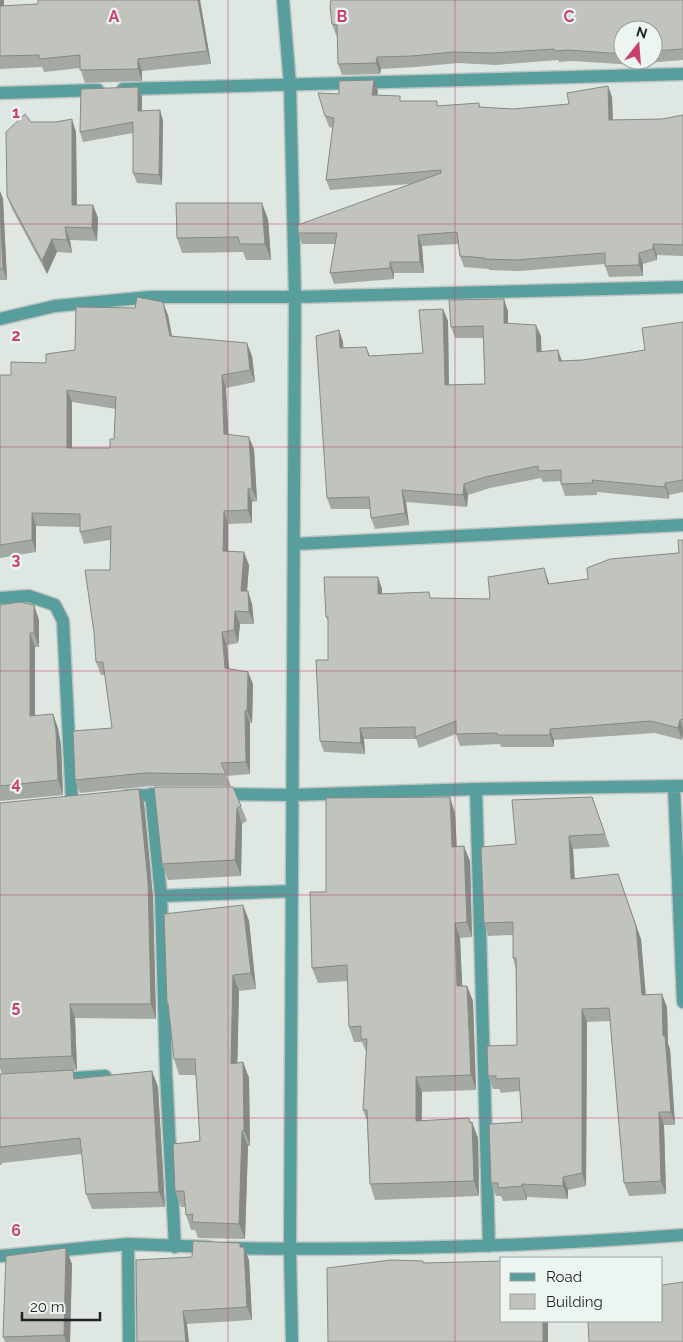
<svg xmlns="http://www.w3.org/2000/svg" width="683" height="1342" viewBox="0 0 683 1342" font-family="Raleway,sans-serif">
<style>
.lines{fill:none;stroke-linecap:round;stroke-linejoin:round}
.street-casing{stroke:#bcc4c0;stroke-width:15}
.street{stroke:#589e9d;stroke-width:12}
.wall{fill:#a5a9a3;fill-rule:evenodd}
.shaded-wall{fill:#868984}
.building{fill:#c0c4bd;stroke:#868984;fill-rule:evenodd}
.grid{fill:none;stroke:#ca3e72;stroke-width:1;stroke-opacity:0.55}
.grid-label{font-size:16px;text-anchor:middle;font-weight:bold;fill:#ca3e72;stroke:#ecf5f0;stroke-width:4.5;stroke-linejoin:round;paint-order:stroke}
</style>
<rect width="100%" height="100%" fill="#dfe7e3"/>
<g class="lines">
<g class="street-casing">
<path id="street" d="M283 0 290 85 295 297 290 1249 292 1342
M123 89 683 74
M0 93 98 90
M0 319 55 306 150 297H295L683 287
M295 544 683 525
M0 598 29 596 55 605 63 621 72 802
M674 786 683 1002
M476 789 489 1246
M151 794 161 896 166 1073 175 1247
M221 794 292 795 476 789 683 786
M126 796 171 794
M161 896 292 891
M60 1079 105 1076
M128 1244 129 1342
M229 1248C381 1251 532 1246 683 1235
M0 1256 128 1244 209 1247"/>
</g>
<use href="#street" class="street"/>
</g>
<path class="wall" d="M0 0 4 6 200 0 211 64 142 71V81L85 83 80 68 44 72 42 67 0 69Z
M683 0V60L635 64V65L572 61 559 62 558 60 496 65 458 63 416 67 381 69 380 74 342 75 338 64V36L336 35 332 24ZM623 30H653V60H623Z
M608 86 612 97 613 120 662 119 683 115V256L657 255V260L643 264V276L609 277 605 266V264L519 271 489 270V269L464 267 460 256 458 244 422 246 424 273H394V279L334 284 330 273 335 244H302L298 233 410 184 330 190 326 180 333 128 329 127 325 116 339 94 378 91 377 96 402 101 439 106 479 103 480 107 513 109 569 104Z
M138 87 142 97V111L163 120 162 185 137 183 133 173V133L83 142 80 132Z
M31 122 76 132 77 205H93L98 218 97 241 70 240 72 253 57 252 47 274 12 209 7 196Z
M0 191 3 199 7 280H0Z
M268 219 271 260H246L243 252 182 253 177 238Z
M443 309 448 321 449 385 485 384 483 338H455L451 327 508 311V323L541 336V351L562 361 583 360 645 350 683 322V492L669 495V499L597 492V495L565 496 561 484V481L543 482 541 478 490 488 468 495 467 507 406 502 409 525 375 529 371 518 370 509H331L327 498 339 330 343 342V348L366 347 370 356 423 353Z
M168 315 172 336 252 356 255 382 226 388 228 434 254 449 257 501 252 502V523L228 524V552L249 565 247 591H248L252 604 254 624H240L238 643 227 645 229 669 248 672 253 684 252 723H250V774L227 776 231 786H151L80 793 75 780 112 728 105 675H101L96 662 110 570V540L84 544 80 532V527L36 526V552L0 558V375H11L46 363 75 350ZM72 402 116 409 114 439 110 448H72Z
M683 540V736L682 740 655 733 554 740V747H501L500 744 460 746 456 734 419 748 416 739H364L365 754 324 752 320 741 328 660V621L326 617 378 577 382 589V594L432 598 490 599 548 580 549 584 588 579 679 553Z
M0 605H34L39 620V647H35V716L58 728 61 745 63 795 0 801Z
M154 787 241 806 247 821 242 824 241 876 168 880 162 864Z
M592 797 610 847 573 849 575 878 641 939 645 995 667 1007 668 1044 670 1049 675 1125H664L666 1194 629 1196 624 1183 610 1021 587 1022 586 1186 568 1190V1199L527 1197V1200L503 1201 501 1196H496L491 1183 522 1122 520 1091 501 1093 499 1089H493L488 1076 517 1045 516 969 513 958V935L488 936 484 923Z
M0 803H144L153 897 156 1019 75 1018 77 1070 2 1074 0 1068Z
M455 813 457 846 470 861 472 937 460 938 462 986H467L473 1001 476 1090 422 1092V1121L471 1123 478 1138 479 1196 375 1200 370 1184 367 1121 363 1110 367 1054 362 1042H354L349 1027 348 981 318 983 312 968 326 892Z
M243 905 249 921 256 989 239 991 237 1063 243 1062 249 1078 250 1146H248L245 1239 198 1238 195 1230H191L186 1215 185 1207H181L175 1191 200 1141 196 1075H179L174 1059 169 1008 167 1003Z
M152 1071 158 1087 165 1207 92 1209 86 1194 82 1154 2 1163V1165H0V1074L76 1078Z
M241 1247H244L249 1260 252 1320 187 1324 137 1342 192 1257Z
M72 1264 70 1342H5L3 1337Z"/>
<path class="shaded-wall" d="M0 0H4V19L0 8Z
M198 0H200L211 64 207 51Z
M377 57 381 69 380 74 376 63Z
M138 59 142 71V81L138 69Z
M374 80 378 91 376 106 372 95Z
M608 86 612 97 613 131 609 120Z
M138 87 142 97V121L138 111Z
M160 110 163 120 162 185 159 175Z
M72 119 76 132 77 218 72 205Z
M0 191 3 199 7 280 3 269 0 207Z
M262 203 268 219 271 260 265 244Z
M93 205 98 218 97 241 92 228Z
M65 227 70 240 72 253 67 240Z
M418 235 422 246 424 273 420 262Z
M52 239 57 252 47 274 42 261Z
M653 244 657 255V260L653 249Z
M639 253 643 264V276L639 265Z
M390 262 394 273V279L390 268Z
M504 299 508 311V335L504 323Z
M163 302 168 315 174 348 170 336Z
M443 309 448 321 449 397 445 385Z
M536 325 541 336 542 363 537 352Z
M339 330 343 342 344 359 340 348Z
M247 343 252 356 255 382 250 370Z
M558 350 562 361H559Z
M222 375 226 388 229 447 224 434Z
M67 390 72 402V461L67 448Z
M249 437 254 449 257 501 252 489Z
M665 483 669 495V499L665 487Z
M464 484 468 495 467 507 463 495Z
M248 489 252 502V523L248 510Z
M402 490 406 502 409 525 405 513Z
M224 511 228 524V564L223 551Z
M32 513 36 526V552L32 540Z
M244 552 249 565 246 604 241 591Z
M544 568 548 580 552 596 548 584Z
M378 577 382 589V606L378 594Z
M248 591 252 604 254 624 249 612Z
M34 605 39 620V647L34 633Z
M235 611 240 624 238 643 234 630Z
M222 632 227 645 230 681 225 668Z
M30 633 35 647V730L30 716Z
M248 672 253 684 252 723 247 711Z
M245 711 250 723V774L246 762Z
M53 714 58 728 61 745 63 795 58 780Z
M680 720 683 729 682 740 678 728Z
M360 728 364 739 365 754 361 743Z
M550 729 554 740V747L550 735Z
M139 789 144 803 153 897 156 1019 151 1004Z
M450 797 455 813 457 862 452 847Z
M237 808 242 824 241 876 235 860Z
M569 836 573 849 575 892 571 879Z
M464 846 470 861 472 937 467 922Z
M618 874 641 939 647 1008 642 995Z
M243 905 249 921 256 989 251 973Z
M455 923 460 938 463 1001 457 986Z
M233 975 239 991 237 1080 231 1064Z
M467 986 473 1001 476 1090 471 1075Z
M662 994 667 1007 668 1044 670 1049 675 1125 671 1112 663 1036Z
M70 1004 75 1018 77 1070 72 1056Z
M582 1009 587 1022 586 1186 582 1173Z
M243 1062 249 1078 250 1146 244 1130Z
M152 1071 158 1087 165 1207 159 1192Z
M416 1077 422 1092 421 1136 416 1121Z
M659 1112 664 1125 666 1194 661 1181Z
M469 1118 472 1127V1122L478 1138 479 1196 474 1181Z
M242 1131 248 1146 245 1239 239 1224Z
M563 1177 568 1190V1199L563 1186Z
M522 1184 527 1197V1200L522 1186Z
M244 1247 249 1260 252 1320 247 1307Z
M66 1248 72 1264 70 1342H66L64 1335Z
M183 1311 187 1324 189 1342H186Z
M543 1321H548V1342H543Z"/>
<path class="building" d="M38 0H198L207 51 138 59V69L80 70V55L39 59V55L0 56V6L38 4Z
M331 0H683V49L653 51V30H623V54L568 50 555 51 554 49 492 53 454 52 412 56 377 57 376 63 338 64 337 25 332 24 330 7Z
M374 80 372 95 400 96V101H437V106L479 103V107L513 109 569 104 567 93 608 86 609 120 662 119 683 115V245L653 244V249L639 253V265L605 266V253L515 260 485 259V258L460 256 457 232 418 235 420 262H390V268L330 273 337 233H298V225L441 173V170L326 180 334 118 325 116 318 93 339 94V81Z
M138 87V111L160 110 159 175 133 173V122L80 132 81 89Z
M25 114 31 122H56L72 119V205H93L92 228 65 227 67 240 52 239 42 261 7 196 6 132Z
M176 203H262L265 244H240L238 237 177 238Z
M0 207 3 269H0Z
M137 297 163 302 170 336 247 343 250 370 222 375 224 434 249 437 252 489H248V510L224 511 223 551 244 552 241 591H248L249 612 235 611 234 630 222 632 225 668 248 672 247 711H245L246 762 221 763 226 774 146 773 75 780 73 731 112 728 103 662H96L94 632 85 570H110L111 526 80 532V514L32 513V540L0 545V375H11V362L46 363V354L75 350 76 307 135 308ZM67 390 116 397 114 439H110V448H67Z
M504 299V323L536 325 537 352 558 350 559 361 583 360 645 350 642 328 683 322V480L665 483V487L592 480 593 483 561 484V470L538 471V466L485 477 464 484 463 495 402 490 405 513 371 518 369 497 327 498 316 336 339 330 340 348 366 347 369 356 423 353 419 310 443 309 445 385 485 384 483 326 451 327 449 300Z
M678 540H683V719L680 720 678 728 651 721 550 729V735H497V733L456 734V721L415 737V727L360 728 361 743 320 741 316 660H328V617H326L324 577H378V594L429 592 430 598 490 599 488 577 544 568 548 584 588 579 587 568 610 559 679 553Z
M20 602 34 605V633H30V716L53 714 56 731 58 780 0 786V605Z
M154 787H233L241 806 237 808 235 860 162 864Z
M139 789 148 882 151 1004H70L72 1056 0 1059V803Z
M450 797 452 847 464 846 467 922 455 923 457 986H467L471 1075 416 1077V1121L469 1118 470 1123 472 1122 474 1181 370 1184 367 1110H363L367 1039H361V1026L349 1027 347 965 312 968 310 892H326V798Z
M592 797 605 834 569 836 571 879 618 874 636 926 642 995 662 994 663 1036H665L671 1112H659L661 1181 624 1183 609 1008 582 1009V1173L563 1177V1186L522 1184V1186L498 1188V1183H491L489 1124 522 1122 519 1078 496 1079V1076H488L487 1046 517 1045 516 958H513V922L484 923 481 847 516 844 512 800Z
M243 905 251 973 233 975 231 1064 243 1062 244 1130 242 1131 239 1224 192 1222 193 1214 186 1215 184 1191H175L173 1144 200 1141 195 1059H174L168 1003H167L164 914Z
M73 1070 74 1079 152 1071 159 1192 86 1194 80 1138 0 1147V1074Z
M193 1241 240 1243V1247H244L247 1307 183 1311 186 1342H137L136 1260 192 1257Z
M66 1248 64 1335 3 1337 6 1256Z
M391 1260 423 1261V1263L502 1261V1321H543V1342H328L327 1268Z
M683 1282V1342H589L588 1321H662V1285Z"/>
<path class="grid" d="M228 0V1342M455 0V1342M0 224H683M0 447H683M0 671H683M0 895H683M0 1118H683"/>
<g class="grid-label">
<text x="114" y="22">A</text>
<text x="342" y="22">B</text>
<text x="569" y="22">C</text>
<text x="16" y="118">1</text>
<text x="16" y="341">2</text>
<text x="16" y="565">3</text>
<text x="16" y="789">4</text>
<text x="16" y="1012">5</text>
<text x="16" y="1236">6</text>
</g>
<rect x="500" y="1257" width="162" height="65" fill="#ecf5f0" stroke="#9aa19d"/>
<rect x="510" y="1273" width="25" height="8" fill="#589e9d" stroke="#9aa19d"/>
<text x="546" y="1282" font-size="15" fill="#1f2220">Road</text>
<rect x="510" y="1294" width="25" height="15" fill="#c0c4bd" stroke="#9aa19d"/>
<text x="546" y="1307" font-size="15" fill="#1f2220">Building</text>
<g transform="translate(638 45) rotate(17)"><circle r="24" fill="#ecf5f0" stroke="#9aa19d"/>
<path d="M0-4L9 19L0 12L-9 19Z" fill="#ca3e72"/>
<text y="-8" font-size="14" font-weight="bold" text-anchor="middle" fill="#1f2220">N</text>
</g>
<path d="M22 1312v8h78v-8" fill="none" stroke="#1f2220" stroke-width="2.5"/>
<text x="30" y="1312" font-size="15" fill="#1f2220" stroke="#ecf5f0" stroke-width="4" paint-order="stroke">20 m</text>
</svg>
